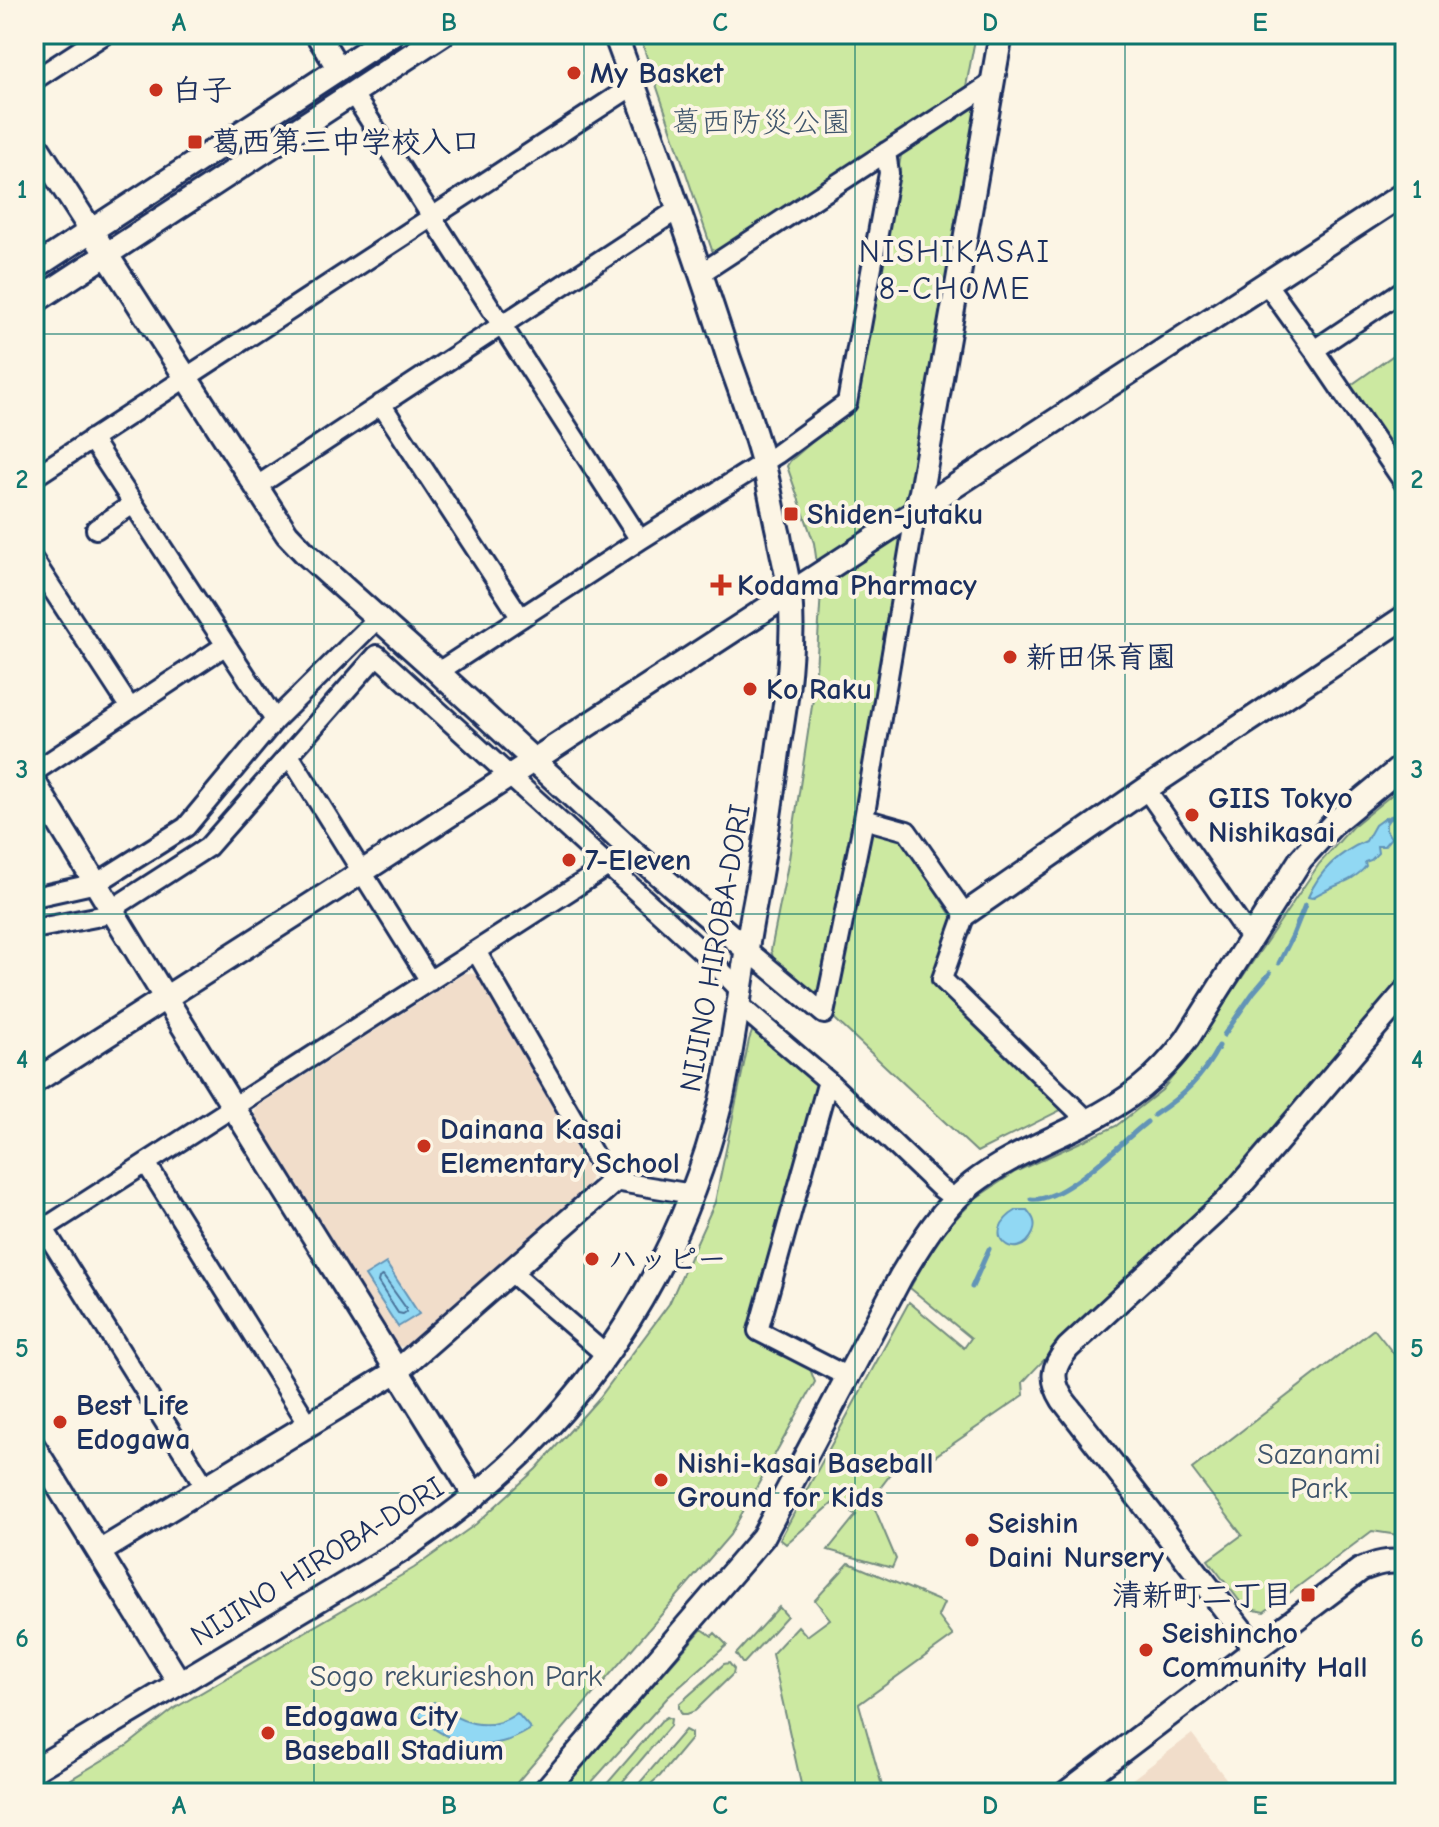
<svg xmlns="http://www.w3.org/2000/svg" width="1439" height="1827" viewBox="0 0 1439 1827" font-family="'Comic Neue','Klee One',sans-serif">
<style>
.built{fill:#f1ddca}
.green{fill:#cce9a1;stroke:#748c80;stroke-width:2}
.water{fill:#91d8f3;stroke:#6294b7;stroke-width:2}
.lines{fill:none;stroke-linecap:round;stroke-linejoin:round}
.shore{stroke:#4a739a;stroke-width:2}
.stream{stroke:#6294b7;stroke-width:5}
.minor-casing{stroke:#1b2f5e;stroke-width:24}
.tertiary-casing{stroke:#1b2f5e;stroke-width:28}
.minor{stroke:#fcf5e5;stroke-width:18}
.tertiary{stroke:#fcf5e5;stroke-width:22}
.grid{fill:none;stroke:#0f766e;stroke-width:2;stroke-opacity:0.55}
.poi-dot{fill:#c8321e;stroke:#fcf5e5;stroke-width:3}
.labels{text-anchor:middle;stroke-width:8;stroke-linejoin:round;paint-order:stroke}
.poi-label{font-size:30px;font-weight:bold;fill:#1b2f5e;stroke:#fcf5e5;text-anchor:start}
.park-label{font-size:30px;fill:#3e546b;stroke:#fcf5e5}
.street-label{font-size:30px;fill:#1b2f5e;stroke:#fcf5e5}
.neighbourhood-label{font-size:32px;letter-spacing:2px;fill:#1b2f5e;stroke:#fcf5e5}
.neatline{fill:none;stroke:#0f766e;stroke-width:3}
.grid-label{font-size:26px;text-anchor:middle;font-weight:bold;fill:#0f766e}
</style>
<rect width="100%" height="100%" fill="#fcf5e5"/>
<filter id="ink" filterUnits="userSpaceOnUse"><feTurbulence type="fractalNoise" baseFrequency=".0125" numOctaves="2"/><feDisplacementMap in="SourceGraphic" scale="16" xChannelSelector="R" yChannelSelector="G"/><feConvolveMatrix kernelMatrix="1 2 1 2 8 2 1 2 1" color-interpolation-filters="sRGB"/></filter>
<g filter="url(#ink)">
<path class="built" d="M465 973 478 974 591 1176 588 1186 407 1347 397 1346 254 1116 256 1107Z
M1192 1734 1237 1793H1114Z"/>
<path class="green" d="M639 34H976L965 92 720 254 712 250Z
M974 102 978 107 861 826 901 837 956 923 935 983 1061 1103V1110L977 1152 774 962 771 950 789 859 815 686 821 591 814 543 787 466 790 461 853 407 902 150Z
M1405 347V433L1386 446 1347 388Z
M1405 784V973L1232 1183C1165 1252 1088 1311 1023 1382L1024 1395 916 1469 900 1462 871 1500 896 1559 892 1568 828 1550 856 1515 834 1502 786 1544 780 1539 909 1302 964 1348 971 1338 910 1288 939 1236 976 1198 1015 1172 1116 1126 1162 1090 1186 1060 1319 864 1352 827Z
M754 1026 827 1081 752 1334 810 1369 815 1382 730 1535 508 1793H65L68 1781 128 1745 175 1708 414 1568 476 1524 536 1469 600 1397 669 1304 715 1202 749 1040Z
M1374 1329 1405 1368V1430L1402 1437 1405 1450V1536L1372 1531 1264 1612 1245 1608 1208 1560 1242 1535 1192 1469Z
M849 1563 944 1603 938 1616 953 1636 859 1704 884 1793H803L772 1654 798 1626 807 1636 830 1619 815 1600Z
M779 1607 787 1616 744 1663H742L736 1654Z
M702 1629 712 1636 715 1633 727 1645 668 1697 582 1793H559Z
M729 1663 734 1669 733 1674 695 1711 687 1714H682L679 1708V1704L724 1664Z
M667 1717 671 1719 670 1726 613 1793H599L661 1721Z
M685 1730 691 1733V1739L660 1776 640 1793H631Z"/>
<path class="water" d="M1386 817 1388 821 1386 824V830L1391 838 1384 846H1377L1378 853 1371 860 1365 862 1366 866C1352 884 1330 885 1312 898L1308 897C1320 870 1340 852 1366 841L1375 825Z
M1017 1210H1027C1033 1217 1037 1223 1033 1233 1018 1266 976 1234 1017 1210Z
M386 1263 419 1314 398 1327 365 1276Z
M434 1702C458 1723 489 1734 517 1713L531 1729C490 1755 451 1748 417 1714Z"/>
<g class="lines">
<path class="shore" d="M383 1276 406 1308V1312L403 1314 398 1313 378 1282 379 1278Z"/>
<path class="stream" d="M1399 812 1405 809
M1387 819 1392 817
M1279 963 1293 935 1305 905
M1224 1035 1253 993 1270 973
M1154 1115C1184 1095 1202 1078 1219 1046
M1031 1199C1063 1204 1122 1141 1147 1122
M972 1287 989 1249"/>
<g class="minor-casing">
<path id="minor" d="M34 80 105 34
M353 94 640 540
M701 273 992 83
M1266 283 1314 350 1405 484
M1314 350 1405 289
M381 404 521 618
M91 439 275 720
M34 477 634 85
M257 486 680 208
M96 529 133 504
M34 561 130 708
M438 672 640 540 777 454 847 403 889 173 886 152
M289 755 430 981
M34 772 226 645
M1146 789 1250 938
M864 819 907 831 965 914 942 979 1088 1121
M34 897 97 883 186 827 275 720 378 618
M34 929 101 916 208 847 377 655 707 956 740 990
M746 949 824 1014 864 819 916 510
M476 951 602 1169 614 1181 692 1194
M738 1004 828 1081 939 1187 955 1199
M828 1081 758 1331 848 1377
M146 1163 309 1425
M44 1229 206 1488
M34 1235 608 866
M511 1272 606 1355"/>
</g>
<g class="tertiary-casing">
<path id="tertiary" d="M317 34 339 69
M1403 34 1405 41
M34 142 287 534 305 553 438 672 634 853 746 949
M34 268 392 34
M34 302 443 34
M916 510 921 492 1001 34
M34 782 155 981 475 1496
M965 914 1146 789 1405 617
M34 1082 362 872 1405 193
M34 1447 179 1682
M99 1552 397 1371 614 1181
M1256 1649 1063 1400C1050 1379 1052 1367 1068 1348L1227 1201 1405 992
M34 1770 397 1553C436 1527 474 1498 509 1466 614 1370 687 1238 721 1101 736 1035 742 968 755 902 765 850 772 797 779 744 787 695 795 644 790 594 788 575 782 555 779 536 773 512 770 487 763 462 754 427 741 393 729 359 694 249 655 142 615 34
M543 1793 763 1537 901 1276C921 1243 941 1209 972 1184 1005 1158 1047 1142 1084 1123 1128 1101 1158 1078 1187 1039L1301 859 1336 821 1405 764
M1066 1793 1360 1570C1376 1563 1388 1560 1405 1562"/>
</g>
<use href="#minor" class="minor"/>
<use href="#tertiary" class="tertiary"/>
</g>
</g>
<path class="grid" d="M314 34V1793M584 34V1793M855 34V1793M1125 34V1793M34 334H1405M34 624H1405M34 914H1405M34 1203H1405M34 1493H1405"/>
<g class="poi-dot">
<circle cx="574" cy="73" r="8"/>
<circle cx="156" cy="90" r="8"/>
<rect x="187" y="134" width="16" height="16" rx="4"/>
<rect x="783" y="506" width="16" height="16" rx="4"/>
<path d="M717 573h8v8h8v8h-8v8h-8v-8h-8v-8h8z"/>
<circle cx="1010" cy="657" r="8"/>
<circle cx="750" cy="689" r="8"/>
<circle cx="1192" cy="815" r="8"/>
<circle cx="569" cy="860" r="8"/>
<circle cx="424" cy="1146" r="8"/>
<circle cx="592" cy="1259" r="8"/>
<circle cx="60" cy="1422" r="8"/>
<circle cx="661" cy="1480" r="8"/>
<circle cx="972" cy="1540" r="8"/>
<rect x="1300" y="1587" width="16" height="16" rx="4"/>
<circle cx="1146" cy="1650" r="8"/>
<circle cx="268" cy="1733" r="8"/>
</g>
<g class="labels">
<g class="poi-label">
<text x="590" y="83">My Basket</text>
<text x="172" y="100">白子</text>
<text x="211" y="152">葛西第三中学校入口</text>
<text x="807" y="524">Shiden-jutaku</text>
<text x="737" y="595">Kodama Pharmacy</text>
<text x="1026" y="667">新田保育園</text>
<text x="766" y="699">Ko Raku</text>
<text x="1208" y="808">GIIS Tokyo<tspan x="1208" dy="34">Nishikasai</tspan></text>
<text x="585" y="870">7-Eleven</text>
<text x="440" y="1139">Dainana Kasai<tspan x="440" dy="34">Elementary School</tspan></text>
<text x="608" y="1269">ハッピー</text>
<text x="76" y="1415">Best Life<tspan x="76" dy="34">Edogawa</tspan></text>
<text x="677" y="1473">Nishi-kasai Baseball<tspan x="677" dy="34">Ground for Kids</tspan></text>
<text x="988" y="1533">Seishin<tspan x="988" dy="34">Daini Nursery</tspan></text>
<text x="1292" y="1605" text-anchor="end">清新町二丁目</text>
<text x="1162" y="1643">Seishincho<tspan x="1162" dy="34">Community Hall</tspan></text>
<text x="284" y="1726">Edogawa City<tspan x="284" dy="34">Baseball Stadium</tspan></text>
</g>
<g class="park-label">
<text x="761" y="132">葛西防災公園</text>
<text x="1319" y="1464">Sazanami<tspan x="1319" dy="34">Park</tspan></text>
<text x="456" y="1686">Sogo rekurieshon Park</text>
</g>
<g class="street-label">
<text transform="translate(715 948) rotate(-80)" y="10">NIJINO HIROBA-DORI</text>
<text transform="translate(317 1561) rotate(-32)" y="10">NIJINO HIROBA-DORI</text>
</g>
<g class="neighbourhood-label">
<text x="955" y="262">NISHIKASAI<tspan x="955" dy="37">8-CHOME</tspan></text>
</g>
</g>
<rect width="1439" height="1827" fill="none" stroke="#fcf5e5" stroke-width="88"/>
<rect x="44" y="44" width="1351" height="1739" class="neatline"/>
<g class="grid-label">
<text x="179" y="31">A</text>
<text x="449" y="31">B</text>
<text x="720" y="31">C</text>
<text x="990" y="31">D</text>
<text x="1260" y="31">E</text>
<text x="22" y="198">1</text>
<text x="1417" y="198">1</text>
<text x="22" y="488">2</text>
<text x="1417" y="488">2</text>
<text x="22" y="778">3</text>
<text x="1417" y="778">3</text>
<text x="22" y="1068">4</text>
<text x="1417" y="1068">4</text>
<text x="22" y="1357">5</text>
<text x="1417" y="1357">5</text>
<text x="22" y="1647">6</text>
<text x="1417" y="1647">6</text>
<text x="179" y="1814">A</text>
<text x="449" y="1814">B</text>
<text x="720" y="1814">C</text>
<text x="990" y="1814">D</text>
<text x="1260" y="1814">E</text>
</g>
</svg>
